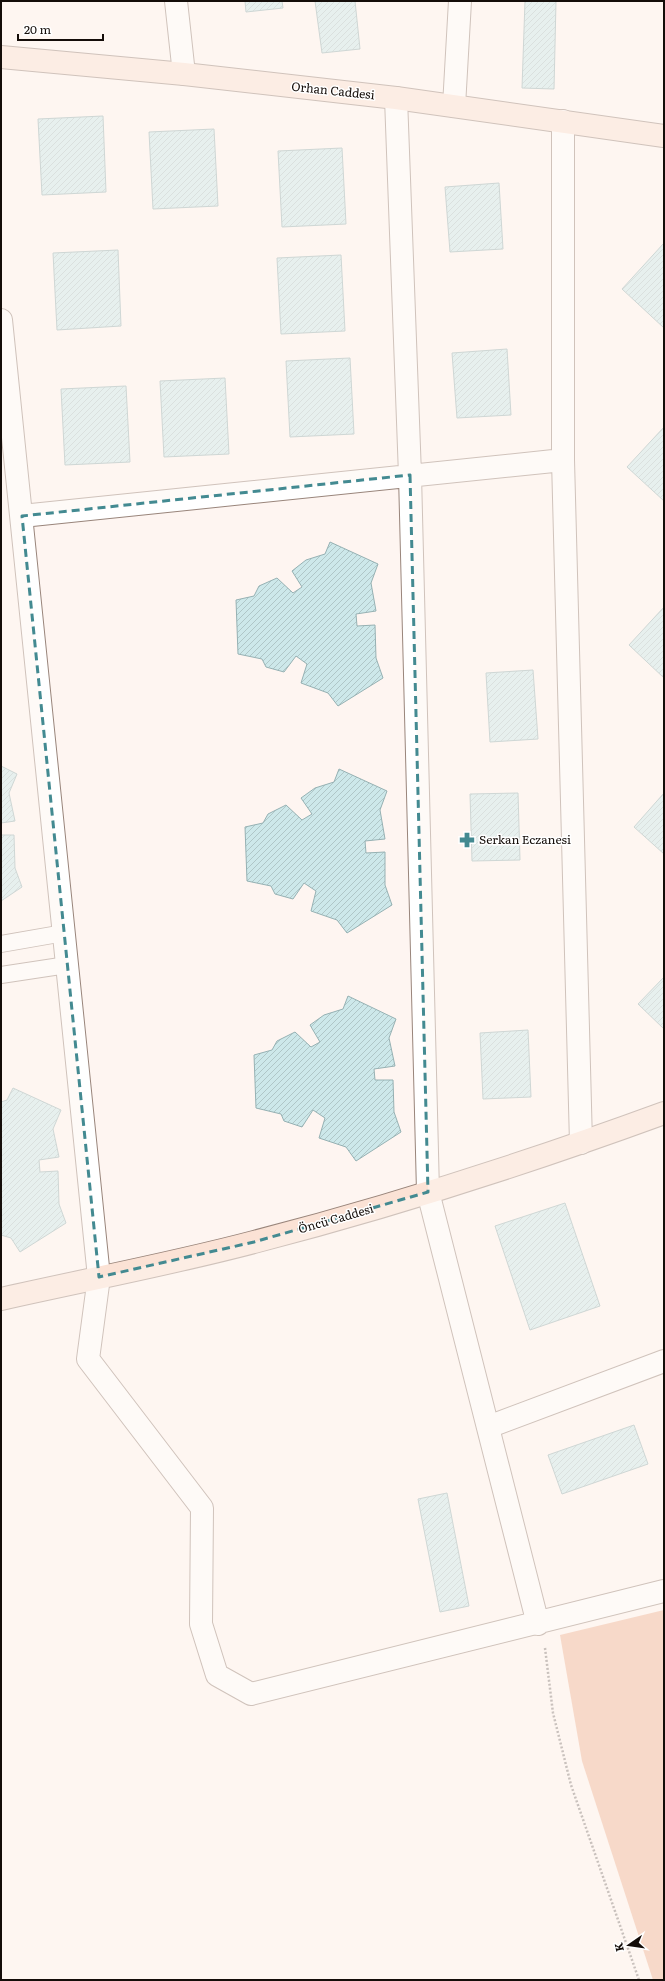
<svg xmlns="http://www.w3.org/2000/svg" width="665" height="1981" viewBox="0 0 665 1981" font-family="Literata,serif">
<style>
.grass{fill:#efb699}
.building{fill:url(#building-hatch);stroke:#96b1b3}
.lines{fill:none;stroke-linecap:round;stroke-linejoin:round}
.lane-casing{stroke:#99857b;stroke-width:18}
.street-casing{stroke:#99857b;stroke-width:24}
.secondary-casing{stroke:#99857b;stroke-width:24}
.path{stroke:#8a827e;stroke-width:2.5;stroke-dasharray:2 2;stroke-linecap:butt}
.lane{stroke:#fff;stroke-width:16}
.street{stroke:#fff;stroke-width:22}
.secondary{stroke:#fbe2d5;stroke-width:22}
.marked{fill:none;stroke:#438a91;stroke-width:3;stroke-dasharray:8 5;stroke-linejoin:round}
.labels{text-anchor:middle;stroke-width:3;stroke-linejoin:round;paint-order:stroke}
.street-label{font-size:12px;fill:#140d09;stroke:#fff}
.poi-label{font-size:12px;fill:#140d09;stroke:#fff;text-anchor:start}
</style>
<defs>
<pattern id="building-hatch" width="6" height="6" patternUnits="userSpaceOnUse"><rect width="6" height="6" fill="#cde8ea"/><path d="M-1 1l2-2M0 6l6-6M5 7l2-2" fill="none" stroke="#afc6c7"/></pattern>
</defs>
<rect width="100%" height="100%" fill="#fef5f1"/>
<path class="grass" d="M664 1610V1980H653L582 1761 560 1635Z"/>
<path class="building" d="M245 1H282L283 8 246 12Z
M315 1H355L360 49 322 53Z
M525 1H556L554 89 522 88Z
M103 116 106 192 42 195 38 119Z
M214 129 218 206 153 209 149 132Z
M342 148 346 224 282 227 278 151Z
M499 183 503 249 450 252 445 187Z
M664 243V328L622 289Z
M118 250 121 326 57 330 53 253Z
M341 255 345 331 281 334 277 258Z
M507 349 511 415 457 418 452 353Z
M350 358 354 434 290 437 286 361Z
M225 378 229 454 164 457 160 381Z
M126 386 130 462 65 465 61 389Z
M664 427V501L627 467Z
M330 542 378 564 371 583 376 611 356 614 357 626 375 625 376 658 383 678 338 706 328 693 301 683 307 664 296 656 284 672 266 667 262 659 238 654 236 600 254 596 259 586 277 578 293 593 302 587 292 571 306 560 325 554Z
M664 607V678L629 645Z
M533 670 538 739 490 742 486 673Z
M1 766 17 774 9 793 15 821 1 823Z
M339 769 387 791 380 810 385 839 365 841 366 853 385 852V885L392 905 347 933 337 920 311 911 316 891 304 883 293 899 275 894 271 886 247 881 245 827 263 823 268 814 286 805 302 820 312 814 301 798 315 788 334 782Z
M518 793 520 860 472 861 470 794Z
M664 793V854L634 827Z
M1 835H14L15 868 22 887 1 901Z
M664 977V1029L638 1004Z
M348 996 396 1019 389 1038 395 1066 374 1069 375 1080H393L394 1112 401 1132 356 1161 346 1147 319 1138 325 1118 313 1110 302 1127 284 1121 281 1114 256 1108 254 1055 272 1050 277 1041 295 1032 311 1047 320 1042 310 1025 324 1015 343 1009Z
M528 1030 531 1097 483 1099 480 1033Z
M13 1088 61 1110 53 1129 59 1157 39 1160 40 1172 58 1171 59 1204 66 1223 20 1252 11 1238 1 1235V1102L7 1100Z
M565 1203 600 1306 530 1330 495 1226Z
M634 1425 648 1464 562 1494 548 1455Z
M447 1493 469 1606 440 1612 418 1499Z"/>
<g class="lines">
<g class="lane-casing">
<path id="lane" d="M1 944 64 933
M1 975 67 965"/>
</g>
<g class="street-casing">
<path id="street" d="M176 1 184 74
M396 98 410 475 428 1192 538 1624
M454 106 460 1
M563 121V460L581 1143
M1 320 99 1277 88 1359 202 1508 201 1624 217 1675 251 1694 664 1591
M22 516 563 460
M488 1427 664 1361"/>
</g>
<g class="secondary-casing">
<path id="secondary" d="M1 57 184 74 396 98 664 136
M1 1299C85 1280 171 1264 254 1242 393 1206 530 1162 664 1113"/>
</g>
<path class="path" d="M545 1648 553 1713 571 1785 639 1980"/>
<use href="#lane" class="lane"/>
<use href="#street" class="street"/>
<use href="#secondary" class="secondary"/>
</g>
<path d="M0 0H665V1981H0ZM410 475 428 1192 254 1242 99 1277 22 516Z" fill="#fef5f1" fill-opacity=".55" fill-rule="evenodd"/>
<path class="marked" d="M410 475 428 1192 254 1242 99 1277 22 516Z"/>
<defs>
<g id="pharmacy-bare" transform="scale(1.2)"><path d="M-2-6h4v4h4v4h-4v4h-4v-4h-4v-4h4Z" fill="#438a91" stroke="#fff" stroke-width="2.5" paint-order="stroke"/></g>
</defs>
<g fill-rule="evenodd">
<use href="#pharmacy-bare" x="467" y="840"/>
</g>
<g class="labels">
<g class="street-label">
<text transform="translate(333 91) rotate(6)" y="4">Orhan Caddesi</text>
<text transform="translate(336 1219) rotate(-16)" y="4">Öncü Caddesi</text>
</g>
<g class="poi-label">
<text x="479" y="844">Serkan Eczanesi</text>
</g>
</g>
<rect width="665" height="1981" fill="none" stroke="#140d09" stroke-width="4"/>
<g transform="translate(629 1945) rotate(257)" stroke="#ffffff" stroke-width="3" paint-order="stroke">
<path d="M0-3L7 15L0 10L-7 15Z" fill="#140d09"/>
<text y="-6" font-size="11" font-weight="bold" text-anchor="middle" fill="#140d09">K</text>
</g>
<path d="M18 34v6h85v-6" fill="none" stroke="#140d09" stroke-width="2"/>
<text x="24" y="34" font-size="12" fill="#140d09" stroke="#ffffff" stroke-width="3" paint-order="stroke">20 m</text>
</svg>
